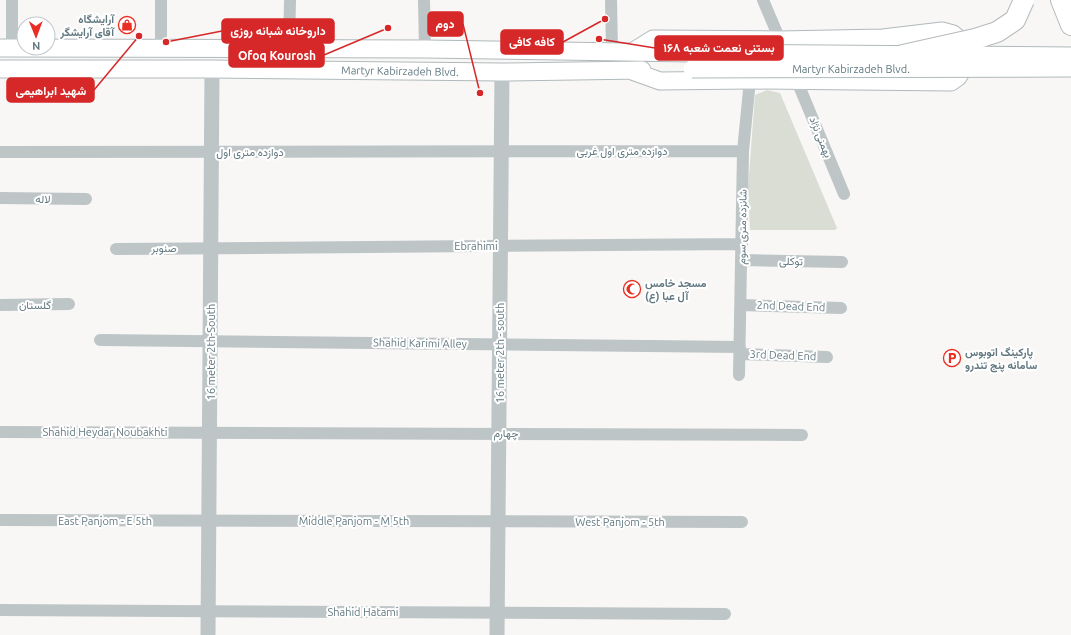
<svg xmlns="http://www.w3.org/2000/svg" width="1071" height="635" viewBox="0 0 1071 635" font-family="Ubuntu,Vazirmatn,sans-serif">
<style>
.green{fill:#d9ddd4}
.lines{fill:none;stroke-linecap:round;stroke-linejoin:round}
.secondary-casing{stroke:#b0b9bc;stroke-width:19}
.trunk-casing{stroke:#b4b9bb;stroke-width:22}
.minor{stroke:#bec5c7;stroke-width:12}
.tertiary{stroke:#bec5c7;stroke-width:15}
.secondary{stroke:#fff;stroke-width:17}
.trunk{stroke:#fff;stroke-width:20}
.secondary-bridge-casing{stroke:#b0b9bc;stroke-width:19;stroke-linecap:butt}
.trunk-bridge-casing{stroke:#b4b9bb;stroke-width:22;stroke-linecap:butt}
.secondary-bridge{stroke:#fff;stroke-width:17}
.trunk-bridge{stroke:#fff;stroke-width:20}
.labels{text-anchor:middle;stroke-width:4;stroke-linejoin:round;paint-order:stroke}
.poi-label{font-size:11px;font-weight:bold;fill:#627981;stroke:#fff;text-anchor:start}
.street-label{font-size:11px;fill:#627981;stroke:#fff}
.leader{fill:none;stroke:#d62828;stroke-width:1.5}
.callout-dot{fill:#d62828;stroke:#fff;stroke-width:1.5}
.callout{fill:#d62828;stroke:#d62828;stroke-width:1.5}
.callout-label{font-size:12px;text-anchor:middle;font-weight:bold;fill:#fff}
</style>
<rect width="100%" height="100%" fill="#f8f7f5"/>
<path class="green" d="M767 90 780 93 837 228 835 230H750L748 189 755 95Z"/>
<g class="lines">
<g class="secondary-casing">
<path id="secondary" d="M0 48 425 49 691 53
M0 69H212L502 72 642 70
M632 71 660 81 750 80 951 82 958 77 963 69 965 59 964 49 960 40 953 34 942 31 883 38 780 40 653 39 632 52"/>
</g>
<g class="trunk-casing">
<path id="trunk" d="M1061 0 1071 25"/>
</g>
<path class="minor" d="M424 0 425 49
M611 0 612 51
M763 0 780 40
M12 48V0
M289 48 290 0
M161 49V0
M797 81 844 194
M0 152 743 151
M0 198 86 199
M116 249 742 244
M741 260 842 262
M0 305 69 304
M741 305 841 308
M100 340 740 347
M740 354 827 357
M739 375 743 151 750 80
M0 432 802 435
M0 520 742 522
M0 610 725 614"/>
<path class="tertiary" d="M208 635 212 69
M497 635 502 72"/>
<use href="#secondary" class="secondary"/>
<use href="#trunk" class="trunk"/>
<g class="secondary-bridge-casing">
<path id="secondary-bridge" d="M691 53 1071 56
M692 69 1071 68"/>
</g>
<g class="trunk-bridge-casing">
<path id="trunk-bridge" d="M903 55 975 39 997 32 1015 20 1024 0"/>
</g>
<use href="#secondary-bridge" class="secondary-bridge"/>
<use href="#trunk-bridge" class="trunk-bridge"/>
</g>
<defs>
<g id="shop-ring" transform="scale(0.9)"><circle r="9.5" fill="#fff" stroke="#e92f24" stroke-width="1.5"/><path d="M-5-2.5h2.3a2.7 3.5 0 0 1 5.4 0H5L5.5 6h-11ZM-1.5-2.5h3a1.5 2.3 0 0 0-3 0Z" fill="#e92f24"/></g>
<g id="mosque-ring" transform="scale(0.9)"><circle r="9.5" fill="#fff" stroke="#e92f24" stroke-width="1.5"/><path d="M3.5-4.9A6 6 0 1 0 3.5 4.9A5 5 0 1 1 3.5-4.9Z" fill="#e92f24"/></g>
<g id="parking-ring" transform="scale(0.9)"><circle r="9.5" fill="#fff" stroke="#e92f24" stroke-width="1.5"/><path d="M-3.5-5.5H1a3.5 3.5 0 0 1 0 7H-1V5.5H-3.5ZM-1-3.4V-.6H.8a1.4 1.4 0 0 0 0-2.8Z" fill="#e92f24"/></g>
</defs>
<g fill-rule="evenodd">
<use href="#shop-ring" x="127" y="25"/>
<use href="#mosque-ring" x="632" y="289"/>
<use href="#parking-ring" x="952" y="358"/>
</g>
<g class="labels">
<g class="poi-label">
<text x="114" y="23" text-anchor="end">آرایشگاه<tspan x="114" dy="13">آقای آرایشگر</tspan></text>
<text x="645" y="287">مسجد خامس<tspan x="645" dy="13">آل عبا (ع)</tspan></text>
<text x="965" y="356">پارکینگ اتوبوس<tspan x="965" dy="13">سامانه پنج تندرو</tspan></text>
</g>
<g class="street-label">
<text x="851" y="73">Martyr Kabirzadeh Blvd.</text>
<text transform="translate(400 71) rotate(1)" y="4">Martyr Kabirzadeh Blvd.</text>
<text transform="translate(821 137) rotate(68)" y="4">بهمنی نژاد</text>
<text x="622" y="155">دوازده متری اول غربی</text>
<text x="250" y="156">دوازده متری اول</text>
<text transform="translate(43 199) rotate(1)" y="4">لاله</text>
<text transform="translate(742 227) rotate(-89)" y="4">شانزده متری سوم</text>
<text x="476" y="250">Ebrahimi</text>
<text x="164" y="252">صنوبر</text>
<text transform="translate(791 261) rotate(1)" y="4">توکلی</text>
<text x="35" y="309">گلستان</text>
<text transform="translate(791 306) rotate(2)" y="4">2nd Dead End</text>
<text transform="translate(420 343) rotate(1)" y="4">Shahid Karimi Alley</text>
<text transform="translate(211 352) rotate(-90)" y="4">16 meter 2th-South</text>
<text transform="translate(500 353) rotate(-90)" y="4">16 meter 2th - south</text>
<text transform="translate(783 355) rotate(2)" y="4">3rd Dead End</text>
<text x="105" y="436">Shahid Heydar Noubakhti</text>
<text x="506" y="437">چهارم</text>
<text x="105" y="525">East Panjom - E 5th</text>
<text x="354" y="525">Middle Panjom - M 5th</text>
<text x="620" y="526">West Panjom - 5th</text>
<text x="363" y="616">Shahid Hatami</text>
</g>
</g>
<path class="leader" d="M480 93L463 24M166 42L222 31M605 19L563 42M599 39L655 48M388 28L324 55M139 36L94 90"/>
<g class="callout-dot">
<circle cx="480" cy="93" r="4"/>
<circle cx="166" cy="42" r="4"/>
<circle cx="605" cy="19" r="4"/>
<circle cx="599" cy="39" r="4"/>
<circle cx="388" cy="28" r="4"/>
<circle cx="139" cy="36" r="4"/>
</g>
<g class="callout">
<rect x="428" y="12" width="35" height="24" rx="4"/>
<rect x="222" y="19" width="112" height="24" rx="4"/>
<rect x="501" y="30" width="62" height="24" rx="4"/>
<rect x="655" y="36" width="128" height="24" rx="4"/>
<rect x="229" y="43" width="95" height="24" rx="4"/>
<rect x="7" y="78" width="87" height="24" rx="4"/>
</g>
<g class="callout-label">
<text x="445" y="28">دوم</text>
<text x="278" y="35">داروخانه شبانه روزی</text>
<text x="532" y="46">کافه کافی</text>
<text x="719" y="52">بستنی نعمت شعبه ۱۶۸</text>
<text x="277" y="60">Ofoq Kourosh</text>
<text x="51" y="95">شهید ابراهیمی</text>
</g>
<g transform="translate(36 36) rotate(179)"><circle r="19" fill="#ffffff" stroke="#c0c9cd"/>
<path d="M0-3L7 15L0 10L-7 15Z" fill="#e92f24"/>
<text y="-6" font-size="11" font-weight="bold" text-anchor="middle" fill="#627981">N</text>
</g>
</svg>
